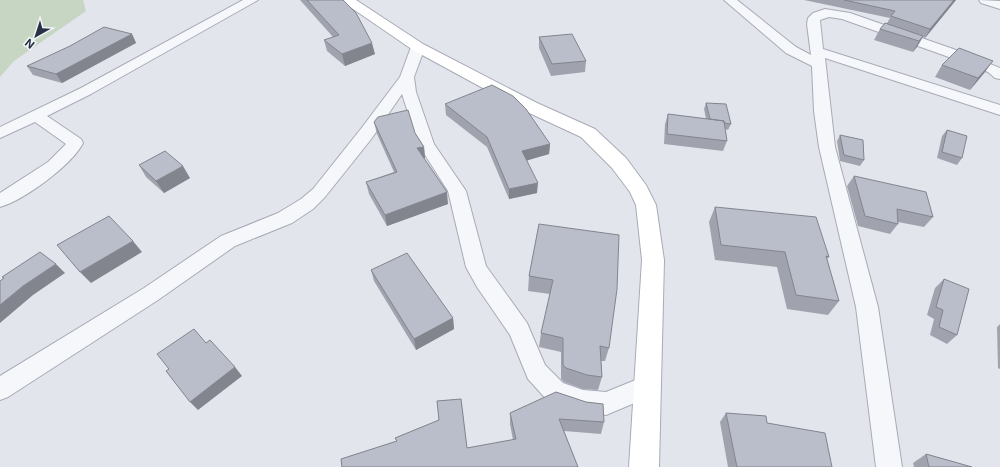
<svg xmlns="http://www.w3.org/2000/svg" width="1000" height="467" viewBox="0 0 1000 467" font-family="Inter,sans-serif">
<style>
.green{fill:#c6d6c3}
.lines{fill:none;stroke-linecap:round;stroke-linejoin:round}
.minor-casing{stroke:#a7abb7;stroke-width:2}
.secondary-casing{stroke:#a7abb7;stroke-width:2}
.minor{fill:#f6f7fa;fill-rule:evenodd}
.secondary{fill:#fff;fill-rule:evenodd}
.wall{fill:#a0a3ae}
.shaded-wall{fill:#82858d}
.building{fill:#babeca;stroke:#82858d}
</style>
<rect width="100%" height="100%" fill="#e3e5ec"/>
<path class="green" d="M0 0H83L86 11 14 61 0 77Z"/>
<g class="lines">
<g class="minor-casing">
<path id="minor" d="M243 0H258L91 94 47 116 81 139 83 143C72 165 24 200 0 207V193L48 162 66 144 35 122 0 138V127L81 88Z
M724 0H737L796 47 811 55 807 24 808 18 813 13 825 9 850 13 956 50 1000 68V79L995 78 988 72 946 56 842 19 829 17 820 20 823 49 1000 105V115L825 58 835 147 878 307 902 467H876L856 307 819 147 814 111 812 66 786 53Z
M979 0 1000 1V9L981 3Z
M418 43 423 44 425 47 414 77 416 92 434 144 466 191 486 266 527 323 545 365 563 383 583 390 606 392 648 375 656 378 660 386 656 394 606 415 583 412 547 400 528 379 510 335 477 287 466 267 448 191 418 144 402 94 372 138 325 197 313 209 292 223 235 246 158 300 8 397 0 400V376L144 288 221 236 278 213 301 199 313 189 360 130 400 77 411 47 413 44Z"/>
</g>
<g class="secondary-casing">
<path id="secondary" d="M340 0H356L423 44 537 103 595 129 626 158 646 185 656 205 664 260 659 467H629L642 260 636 205 630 192 612 168 581 137 525 111 413 50Z"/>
</g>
<use href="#minor" class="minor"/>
<use href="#secondary" class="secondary"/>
</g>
<path class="wall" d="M300 0H343L375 54 345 66 327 51 324 40 333 37Z
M804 0H956L925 38 923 37 917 47 913 52 874 40 880 29 887 23 890 18Z
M132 34 136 43 62 83 33 75 27 66Z
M539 37 586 61 585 72 551 76 539 48Z
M942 65 985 72 970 90 935 77Z
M706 103 731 124 728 130 725 129 727 141 723 151 664 144 665 124 668 114 706 119 704 109Z
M445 104 550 144 549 154 527 160 537 193 509 199 487 147 446 115Z
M374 122 415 133 424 147 425 158 424 159 448 204 387 226 369 194 366 182 394 172 377 134Z
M947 130 962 158 957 165 937 158 942 136Z
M840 135 864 160 860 166 840 161 837 141Z
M139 165 190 178 164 193 146 177Z
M854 176 933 217 924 227 898 222V224L890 234 858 226 847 186Z
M715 207 829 257 827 259 839 301 828 315 787 309 777 267 715 260 709 222Z
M539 224 609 348 605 361H601L602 377 598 390 583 389 564 382 561 379V352L539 347 541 333 550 294 528 291 529 276Z
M371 270 453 318 454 329 416 350 374 281Z
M944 279 957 335 947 344 930 335 934 319 927 315 935 288Z
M1000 324V369L998 368 997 327Z
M556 392 586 402 603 404 604 422 601 434 564 431 578 467H342L341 459 397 441 395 438 439 420 437 401 461 399 467 448 513 440 510 424V413Z
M726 413 767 423 832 467H728L720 422Z
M926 454 972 467H914L913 463Z"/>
<path class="shaded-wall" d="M954 0H956L925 38 930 29Z
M132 34 136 43 62 83 56 74Z
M923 36 917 47 913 52 919 41Z
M372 43 375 54 345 66 342 54Z
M993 61 985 72 970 90 978 78Z
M550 144 549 154 522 162V151Z
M424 147 425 158 418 160 417 148Z
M183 166 190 178 164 193 156 181Z
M538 183 537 193 509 199V189Z
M447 192 448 204 387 226 385 215Z
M133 241 142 252 91 283 80 272Z
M56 264 65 273 33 295 0 323V305L23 286Z
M453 318 454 329 416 350 414 339Z
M235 367 242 376 198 410 190 402Z"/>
<path class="building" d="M307 0H343L356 13 372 43 342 54 324 40 339 35Z
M844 0H954L930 29 891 16 895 11Z
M885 23 923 36 919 41 880 29Z
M104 27 132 34 56 74 27 66 70 46Z
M572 34 586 61 552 64 539 37Z
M959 48 993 61 978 78 942 65Z
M492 85 513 96 526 109 550 144 522 151 538 183 509 189 487 137 445 104Z
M706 103 726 104 731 124 724 123V121L710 119Z
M408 110 415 133 424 147 417 148 447 192 385 215 366 182 397 172 374 122 378 117Z
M668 114 724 121 727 141 667 134Z
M947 130 967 136 962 158 942 152Z
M840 135 863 140 864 160 844 155Z
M165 151 183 166 156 181 139 165Z
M854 176 926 192 933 217 897 209 898 224 865 216Z
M715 207 816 217 829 257 826 256 839 301 796 295 785 252 721 245Z
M109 216 133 241 80 272 57 245Z
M539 224 619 235 617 289 609 348 600 346 602 377 587 375 566 368 563 365V338L541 333 553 280 529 276Z
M40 252 56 264 23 286 0 305V281L4 278 2 277Z
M407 253 453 318 414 339 371 270Z
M944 279 969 289 957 335 939 327 943 310 936 307Z
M194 329 206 343 210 340 235 367 190 402 166 371 169 369 157 354Z
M556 392 586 402 603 404 604 422 559 419 578 467H342L341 459 397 441 395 438 439 420 437 401 461 399 467 448 516 439 510 413Z
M726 413 766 416 767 423 825 433 832 467H737Z
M926 454 972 467H929Z"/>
<g transform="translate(36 36) rotate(219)" stroke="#f3f5f9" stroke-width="3" paint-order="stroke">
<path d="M0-3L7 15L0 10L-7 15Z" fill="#293145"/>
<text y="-6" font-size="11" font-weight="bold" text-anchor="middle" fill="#293145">N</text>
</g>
</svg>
